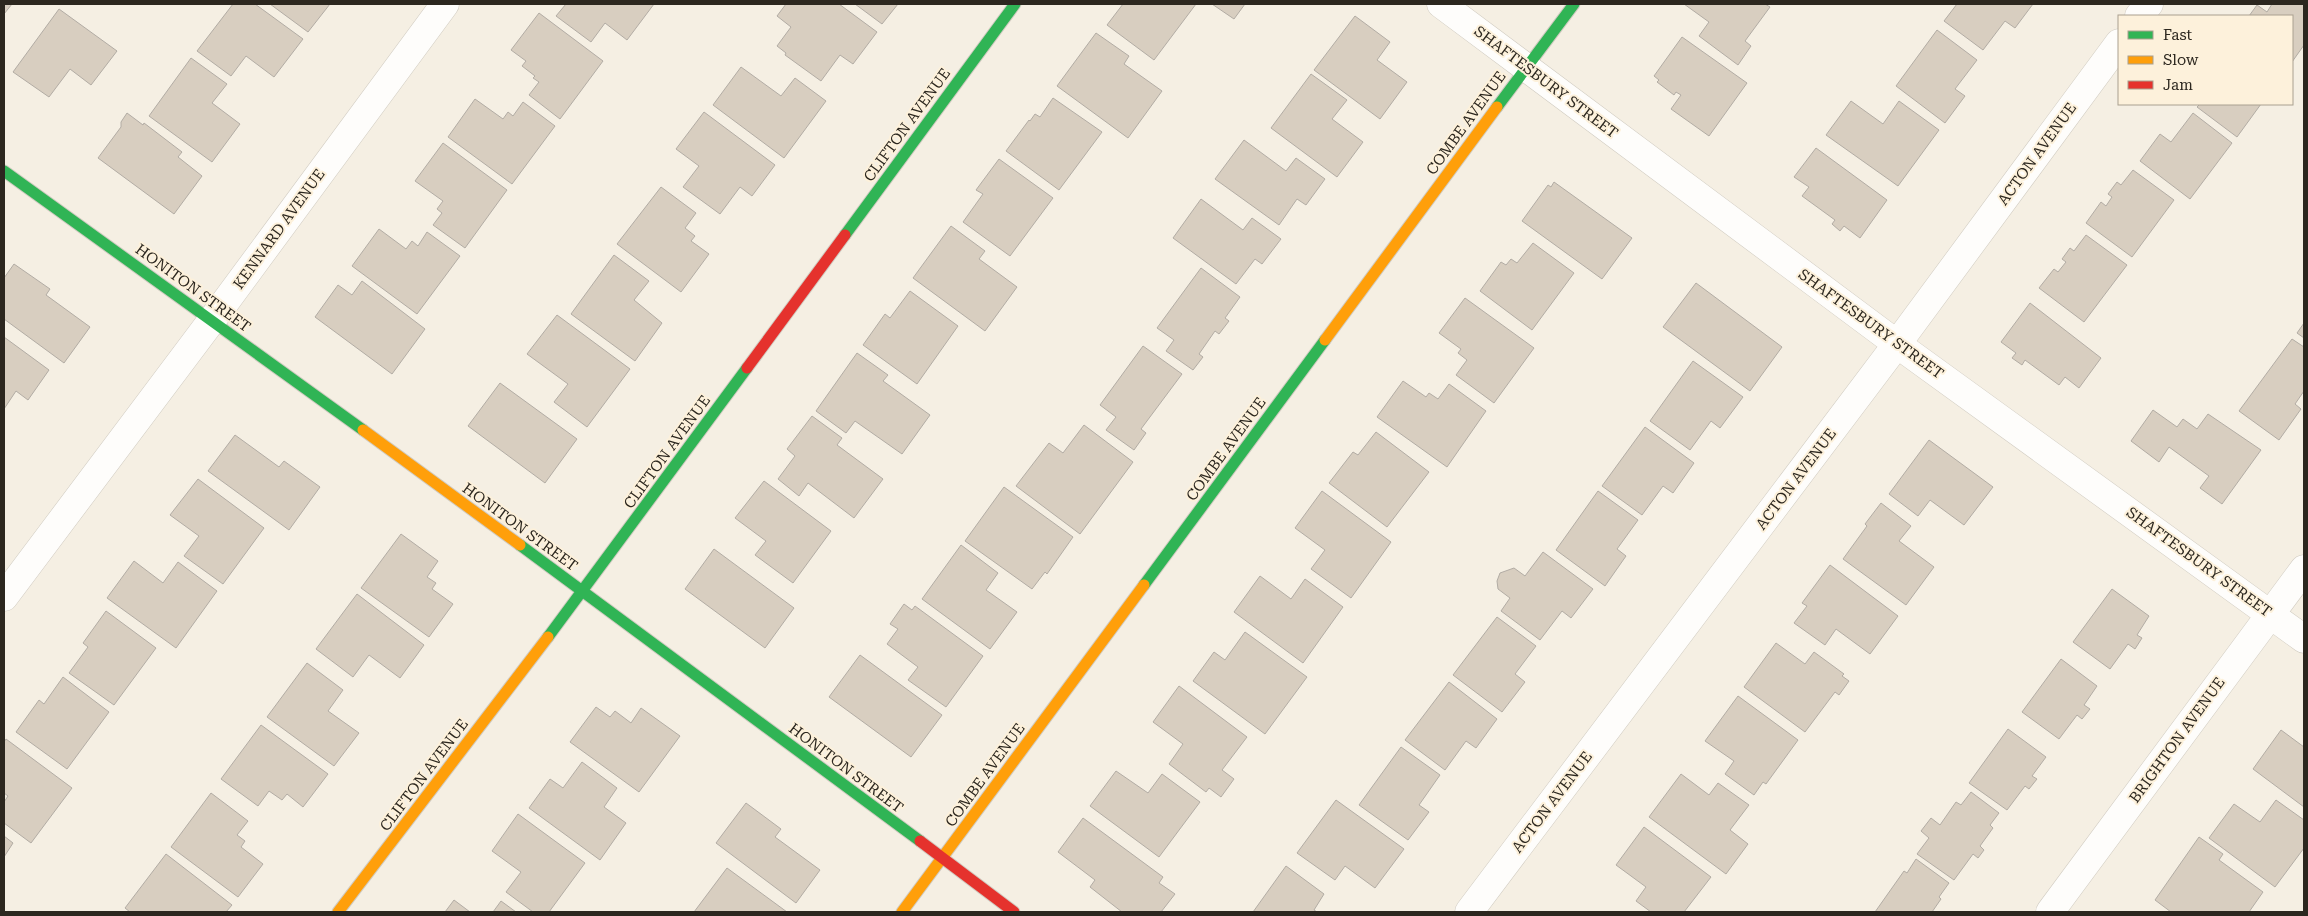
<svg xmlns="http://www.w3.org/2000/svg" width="2308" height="916" viewBox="0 0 2308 916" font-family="'Roboto Serif',serif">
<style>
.building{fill:#d8cec0;stroke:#b2aca4}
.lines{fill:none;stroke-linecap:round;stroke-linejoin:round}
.street-casing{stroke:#d0cbc1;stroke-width:29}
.fast-casing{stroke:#d0cbc1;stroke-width:13}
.slow-casing{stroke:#d0cbc1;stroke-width:13}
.jam-casing{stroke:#d0cbc1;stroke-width:13}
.street{stroke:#fefdfb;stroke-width:28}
.fast{stroke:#30b455;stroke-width:11}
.slow{stroke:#ff9f0a;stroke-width:11}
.jam{stroke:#e5322d;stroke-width:11}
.labels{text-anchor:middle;stroke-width:4;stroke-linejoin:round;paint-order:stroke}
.street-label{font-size:15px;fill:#2c271f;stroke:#fdf1db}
</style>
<rect width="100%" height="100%" fill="#f5efe3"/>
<path class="building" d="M4 4H12L4 14Z
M233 4H255L303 39 274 77 246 56 231 76 197 51Z
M270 4H330L308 32Z
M566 4H654L627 40 605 23 591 42 556 16Z
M786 4H839L877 32 853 64 840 55 821 81 785 55 786 53 777 46 791 27 777 16Z
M855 4H898L882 24Z
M1123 4H1196L1154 60 1107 25Z
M1212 4H1245L1234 19Z
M1684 4H1765L1770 7 1745 41 1751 46 1738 65 1699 36 1709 22Z
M1957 4H2033L2015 28 2005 21 1983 50 1944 21Z
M2272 4H2304V45L2292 62V16H2249L2257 5 2267 12Z
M59 9 117 51 91 85 70 69 49 97 13 72Z
M539 13 603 61 560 119 529 95 539 82 533 78 535 76 522 66 526 61 511 50Z
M1355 16 1390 42 1377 60 1407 82 1380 119 1314 70Z
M1937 30 1977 60 1955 89 1965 96 1945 123 1896 86Z
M1096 33 1129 56 1124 64 1162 91 1128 138 1057 86Z
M1682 37 1747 83 1709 136 1671 109 1681 95 1676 92 1674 95 1657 82 1659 80 1654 76Z
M191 58 227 84 212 103 240 124 212 162 149 116Z
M741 67 781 96 795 78 826 101 784 158 713 105Z
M1311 74 1347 100 1332 119 1363 142 1337 177 1271 128Z
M1053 98 1102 132 1059 190 1006 151 1029 120 1030 121 1035 114 1040 117Z
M475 99 503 119 508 112 513 116 523 102 555 126 512 184 448 137Z
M1851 101 1883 124 1899 101 1939 130 1898 186 1826 135Z
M2200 104H2261L2237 137 2197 107Z
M704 112 775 165 752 196 740 187 720 214 683 187 699 166 676 149Z
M127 113 143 125 144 123 182 152 178 157 202 176 174 214 98 158 121 127V122Z
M2193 113 2232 143 2190 199 2140 161 2160 134 2171 142Z
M1244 140 1286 171 1296 158 1325 179 1306 205 1297 199 1279 225 1215 179Z
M443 143 507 190 465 248 433 225 442 213 437 209 443 201 415 181Z
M1816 148 1887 200 1860 238 1844 226 1840 231 1832 224 1835 220 1802 196 1809 187 1794 177Z
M999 159 1053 198 1010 256 963 222 983 194 976 190Z
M2133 170 2174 200 2132 257 2086 223 2101 202 2106 206 2112 197 2108 194 2117 182 2121 185Z
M1554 182 1632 238 1602 279 1522 221 1548 185 1551 187Z
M661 187 696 213 685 228 695 236 691 241 709 254 681 292 617 244Z
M1201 199 1243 230 1252 218 1281 239 1262 264 1255 259 1236 284 1173 238Z
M951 226 985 251 979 259 1017 287 985 331 913 278Z
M379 229 406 249 412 241 418 246 427 232 460 256 417 314 352 266Z
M2086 235 2127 265 2084 322 2039 288 2054 269 2058 272 2066 262 2062 259 2070 248 2074 251Z
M1533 243 1574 273 1532 330 1480 291 1501 262 1506 265 1511 259 1517 263Z
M614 255 649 281 634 300 662 323 635 361 571 314Z
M14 264 50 289 46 295 90 327 64 363 4 319V278Z
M1201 268 1240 297 1225 318 1229 321 1219 334 1215 331 1199 354 1203 357 1193 370 1166 351 1174 340 1157 328Z
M362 281 425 329 392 374 315 317 338 285 352 295Z
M1696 283 1782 347 1750 391 1663 327Z
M910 291 958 326 917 384 863 345 885 314 890 318Z
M1465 298 1534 348 1494 403 1456 375 1467 360 1458 353 1461 349 1439 333Z
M2030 303 2101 358 2079 388 2065 377 2059 385 2025 360 2022 365 2012 358 2016 353 2001 342Z
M557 315 630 369 587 427 554 402 568 384 527 354Z
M2304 323V338L2297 333Z
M4 337 49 370 28 400 16 391 4 409Z
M2292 339 2304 347V391L2295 404 2301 409 2279 440 2239 411Z
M1143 346 1182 374 1141 429 1146 433 1134 450 1106 430 1116 417 1100 405Z
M857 353 888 375 883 381 930 415 902 454 855 421 846 433 816 411Z
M1693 361 1743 397 1720 428 1711 421 1690 450 1650 421Z
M1403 381 1426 397 1429 393 1438 399 1449 384 1486 411 1447 467 1377 417Z
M500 383 577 439 545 483 468 426Z
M2153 410 2177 427 2183 419 2197 429 2208 414 2261 450 2222 504 2200 488 2209 476 2169 447 2159 462 2131 441Z
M812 416 842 438 837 445 883 479 854 518 808 483 799 496 778 479 795 456 787 449Z
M1084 425 1133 462 1080 534 1016 486 1049 443 1063 453Z
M1645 427 1694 463 1673 493 1663 486 1642 515 1602 486Z
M1376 432 1429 472 1387 527 1329 483 1353 452 1358 455Z
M235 435 279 467 284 461 320 487 289 530 208 471Z
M1929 440 1993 487 1964 525 1930 500 1918 516 1889 494Z
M198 479 264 528 223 584 184 556 199 536 170 515Z
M764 481 831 531 793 583 755 555 766 541 735 518Z
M1004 487 1073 537 1047 574 1045 572 1032 589 965 541Z
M1322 491 1391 542 1351 598 1311 569 1325 550 1295 528Z
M1598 491 1638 520 1617 549 1626 556 1605 586 1556 550Z
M1881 503 1911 526 1899 541 1934 567 1906 605 1843 559 1867 526 1865 524Z
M401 534 438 561 427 577 436 583 432 589 453 604 429 637 361 588Z
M961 545 998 573 986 590 1017 612 990 649 922 599Z
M714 549 794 608 765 648 685 589Z
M1543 552 1593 589 1571 618 1562 611 1540 640 1501 611 1510 598 1498 589 1497 581 1500 573 1514 568 1525 576Z
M134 561 163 583 178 562 217 591 176 648 107 598Z
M1830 565 1898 616 1870 654 1836 629 1825 645 1794 623 1807 606 1802 603Z
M1260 576 1291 599 1305 579 1343 607 1303 663 1234 612Z
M2112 589 2149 616 2137 635 2142 638 2135 649 2128 644 2110 669 2073 642Z
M357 594 424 645 400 678 369 655 353 677 316 649Z
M904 604 912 610 915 606 983 656 946 707 908 680 918 667 887 644 898 629 890 624Z
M106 611 156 648 114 705 69 673 88 647 83 643Z
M1497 617 1536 646 1515 674 1525 682 1502 712 1453 675Z
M1245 632 1307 677 1265 734 1193 681 1214 652 1225 660Z
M1776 643 1805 664 1814 652 1844 674 1842 676 1849 681 1839 695 1835 692 1805 732 1744 687Z
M860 655 942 715 911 757 829 697Z
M2061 659 2097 686 2084 705 2090 709 2082 719 2077 715 2059 739 2022 712Z
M307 663 343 690 328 711 359 733 334 766 267 717Z
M63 677 109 712 67 769 16 732 39 700 44 704Z
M1449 682 1497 719 1476 748 1466 741 1445 770 1405 740Z
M1179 686 1247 737 1222 770 1234 779 1221 797 1209 788 1206 792 1169 764 1183 744 1153 722Z
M1738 696 1798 740 1766 784 1763 782 1754 795 1725 774 1734 761 1705 741Z
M596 707 610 717 615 711 631 723 641 708 680 736 639 792 570 742Z
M261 725 328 774 303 807 287 794 282 800 269 791 258 806 221 779Z
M2008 729 2046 757 2032 776 2037 779 2029 789 2025 786 2007 810 1969 783Z
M2281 730 2304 747V807L2253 769Z
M6 739 72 788 31 843 4 823V802L8 796 4 793V742Z
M1401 747 1440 775 1419 805 1429 812 1408 840 1359 805Z
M582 762 617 788 604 807 626 823 600 860 529 808 550 779 563 788Z
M1116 771 1148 793 1162 774 1200 802 1159 857 1090 806Z
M1681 774 1709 795 1718 783 1749 805 1730 830 1748 844 1726 874 1649 817Z
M1971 792 1999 813 1990 825 1993 828 1980 846 1984 850 1978 858 1973 854 1954 880 1917 854 1929 838 1921 831 1931 818 1940 825 1956 802 1961 805Z
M211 793 248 821 237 835 245 841 241 847 263 864 238 897 171 847Z
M1336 800 1404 849 1375 888 1345 866 1335 880 1297 853Z
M2276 800 2304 820V848L2275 887 2209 838 2234 804 2260 822Z
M746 803 781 829 775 837 820 870 796 903 716 843Z
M518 814 585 863 549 912H533L506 892 521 872 492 851Z
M1083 818 1163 877 1159 883 1175 894 1161 912H1122L1090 887 1095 880 1058 852Z
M1644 827 1711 877 1684 912H1651L1636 901 1646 887 1616 865Z
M4 836 13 843 4 857Z
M2199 837 2223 854 2219 860 2263 892 2249 912H2171L2155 900Z
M166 854 232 905 226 912H130L125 908Z
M1916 859 1949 883 1939 897 1941 899 1932 912H1875L1904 871 1907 873Z
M1286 866 1324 894 1314 910 1317 912H1253Z
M727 868 787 912H694Z
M454 900 470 912H445Z
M501 901 516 912H493Z"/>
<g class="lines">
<g class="street-casing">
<path id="street" d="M1441 4 1897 344 2304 639
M2139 16 2149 4
M4 597 212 320 445 4
M1469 912 1897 344 2119 43
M2050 912 2304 569"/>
</g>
<g class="fast-casing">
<path id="fast" d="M1497 107 1574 4
M4 171 363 430
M845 235 1015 4
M520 545 920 841
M1144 585 1325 340
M548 637 747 368"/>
</g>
<g class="slow-casing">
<path id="slow" d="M1325 340 1497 107
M363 430 520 545
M338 912 548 637
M902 912 1144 585"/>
</g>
<g class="jam-casing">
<path id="jam" d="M747 368 845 235
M920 841 1014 912"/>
</g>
<use href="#street" class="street"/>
<use href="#fast" class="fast"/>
<use href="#slow" class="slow"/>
<use href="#jam" class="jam"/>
</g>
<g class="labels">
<g class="street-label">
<text transform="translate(1546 82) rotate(37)" y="5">SHAFTESBURY STREET</text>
<text transform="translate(1466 123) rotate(-54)" y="5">COMBE AVENUE</text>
<text transform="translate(907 125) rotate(-54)" y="5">CLIFTON AVENUE</text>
<text transform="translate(2037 154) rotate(-54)" y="5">ACTON AVENUE</text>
<text transform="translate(279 229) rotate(-54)" y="5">KENNARD AVENUE</text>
<text transform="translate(193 288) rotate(36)" y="5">HONITON STREET</text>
<text transform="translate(1871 324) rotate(36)" y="5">SHAFTESBURY STREET</text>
<text transform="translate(1226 449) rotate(-54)" y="5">COMBE AVENUE</text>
<text transform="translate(667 452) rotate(-54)" y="5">CLIFTON AVENUE</text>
<text transform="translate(1796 479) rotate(-53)" y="5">ACTON AVENUE</text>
<text transform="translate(520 527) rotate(36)" y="5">HONITON STREET</text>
<text transform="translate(2199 562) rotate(36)" y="5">SHAFTESBURY STREET</text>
<text transform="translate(2177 740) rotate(-54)" y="5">BRIGHTON AVENUE</text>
<text transform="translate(846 768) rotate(37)" y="5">HONITON STREET</text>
<text transform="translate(424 775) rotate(-53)" y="5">CLIFTON AVENUE</text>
<text transform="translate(985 775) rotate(-54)" y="5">COMBE AVENUE</text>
<text transform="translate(1552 802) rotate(-53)" y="5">ACTON AVENUE</text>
</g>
</g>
<rect width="2308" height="916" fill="none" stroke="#2c271f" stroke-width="10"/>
<rect x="2118" y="15" width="175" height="90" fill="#fdf1db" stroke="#a9a090"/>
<rect x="2128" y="31" width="25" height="8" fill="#30b455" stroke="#a9a090"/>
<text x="2163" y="40" font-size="15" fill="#2c271f">Fast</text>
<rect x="2128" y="56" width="25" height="8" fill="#ff9f0a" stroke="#a9a090"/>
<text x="2163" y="65" font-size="15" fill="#2c271f">Slow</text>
<rect x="2128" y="81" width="25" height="8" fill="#e5322d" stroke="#a9a090"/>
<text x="2163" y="90" font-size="15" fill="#2c271f">Jam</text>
</svg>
